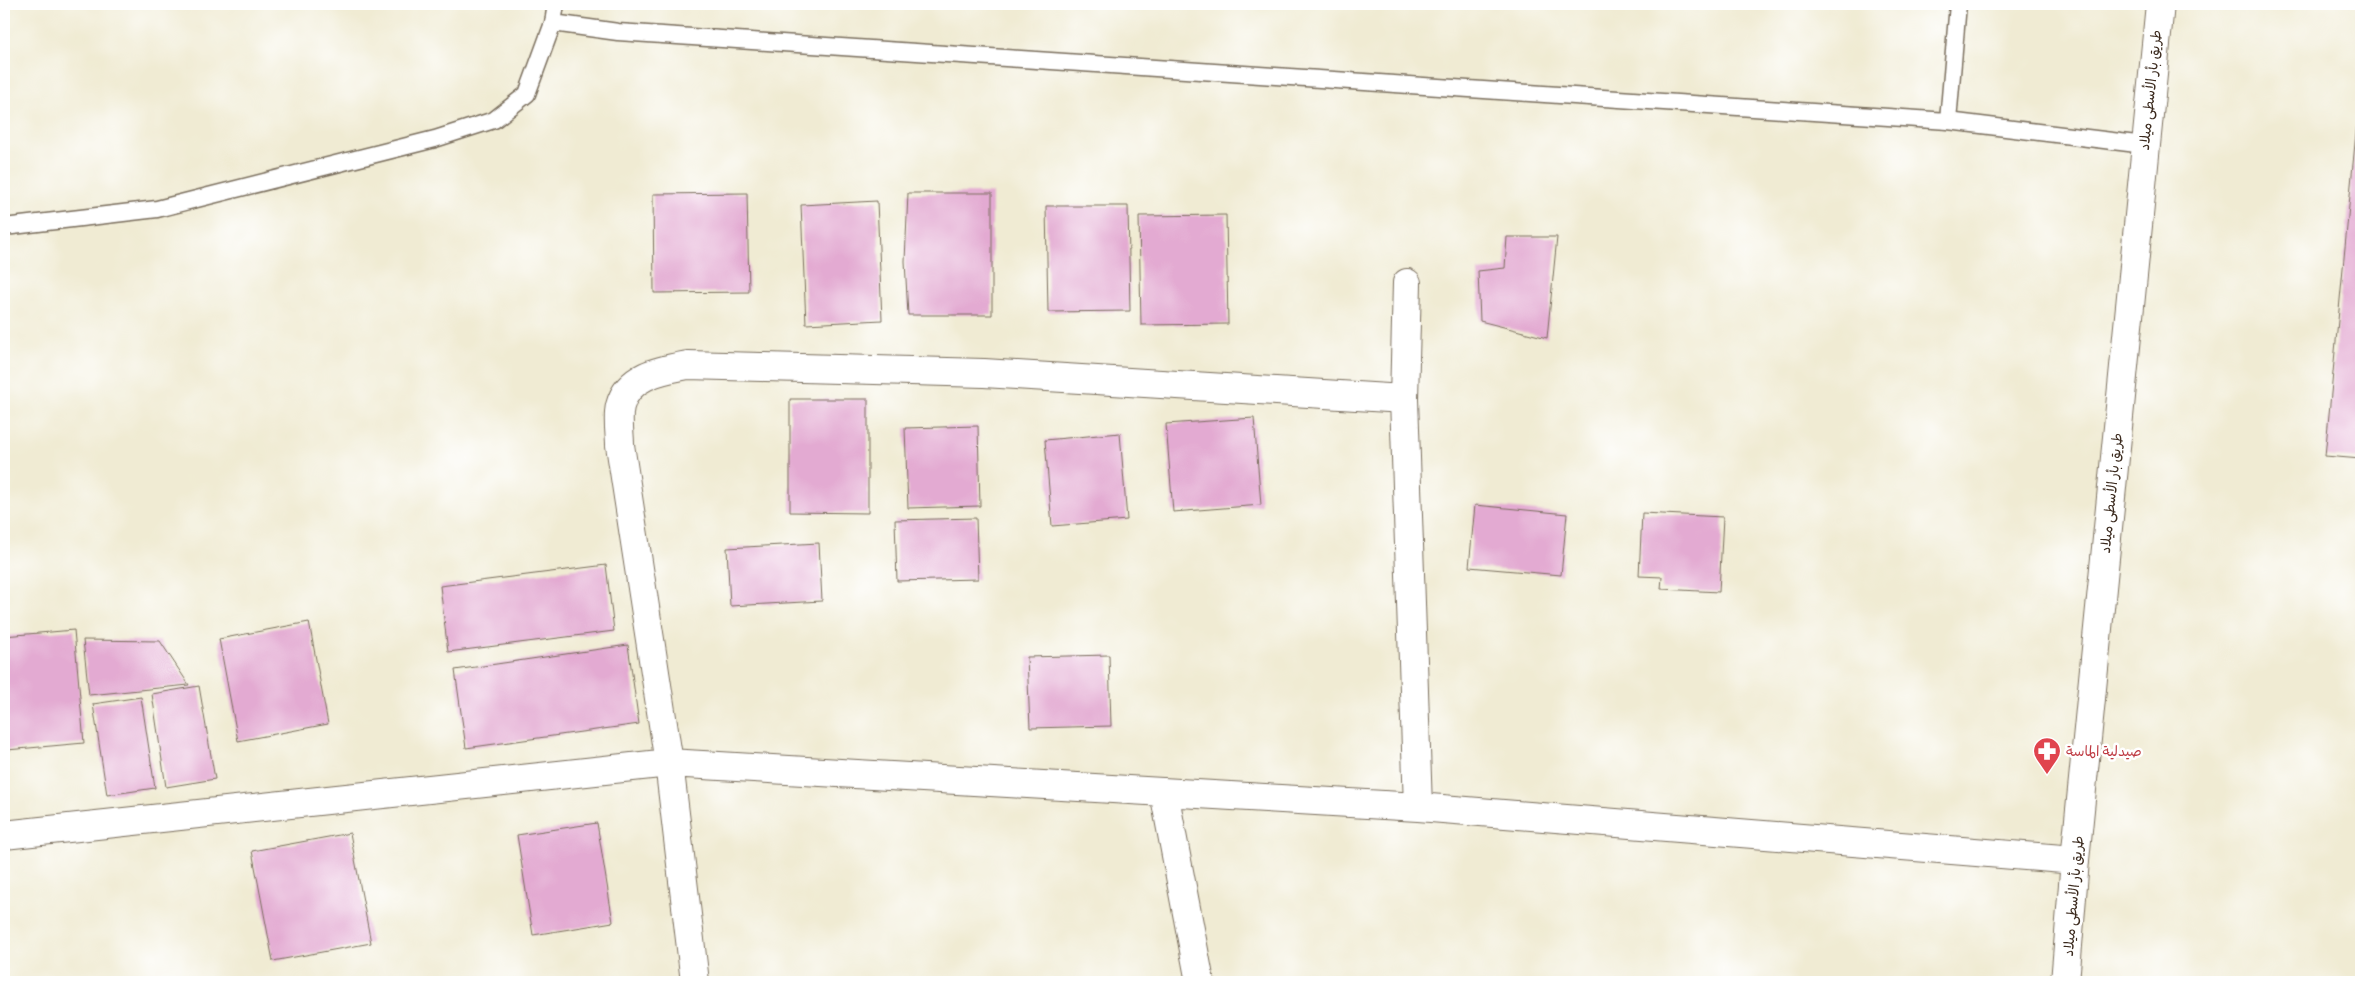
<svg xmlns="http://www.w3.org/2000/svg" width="2365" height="986" viewBox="0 0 2365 986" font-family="Pangolin,'Playpen Sans Arabic',sans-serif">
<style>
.building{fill:#e3aad2}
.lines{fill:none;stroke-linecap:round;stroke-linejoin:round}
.service-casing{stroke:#7a6e5d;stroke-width:19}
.minor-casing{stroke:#7a6e5d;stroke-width:30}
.secondary-casing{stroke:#7a6e5d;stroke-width:30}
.service{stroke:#fff;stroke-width:16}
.minor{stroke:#fff;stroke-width:28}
.secondary{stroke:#fff;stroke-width:28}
.labels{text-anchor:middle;stroke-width:5;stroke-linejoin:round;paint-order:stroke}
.street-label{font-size:14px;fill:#3b2a1e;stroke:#fff}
.health-label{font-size:14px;fill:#be3a42;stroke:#fff;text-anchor:start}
</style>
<rect width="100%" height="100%" fill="#fff"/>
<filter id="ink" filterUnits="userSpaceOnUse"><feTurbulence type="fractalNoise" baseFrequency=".02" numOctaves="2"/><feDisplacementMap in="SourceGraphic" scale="10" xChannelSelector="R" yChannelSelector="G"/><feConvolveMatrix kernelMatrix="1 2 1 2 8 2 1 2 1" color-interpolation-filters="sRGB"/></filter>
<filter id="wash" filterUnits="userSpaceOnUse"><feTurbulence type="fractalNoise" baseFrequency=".0096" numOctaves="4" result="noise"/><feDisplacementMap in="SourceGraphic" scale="20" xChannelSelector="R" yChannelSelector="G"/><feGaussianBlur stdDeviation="1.12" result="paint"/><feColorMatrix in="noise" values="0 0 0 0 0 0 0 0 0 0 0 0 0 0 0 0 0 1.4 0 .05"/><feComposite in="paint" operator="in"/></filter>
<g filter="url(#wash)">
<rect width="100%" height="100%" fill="#f0ebd3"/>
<g id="blocks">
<path class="building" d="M2360 91H2361V459L2325 456Z
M747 193 749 292 654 293 653 194Z
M908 193H992V315H908L905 261Z
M877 201 882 320 806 324 801 205Z
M1046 206H1128L1130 311 1048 312Z
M1226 215 1228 324 1141 325 1139 216Z
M1507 237H1557L1547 338 1480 321 1478 271 1505 268Z
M790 399H868V513L790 512Z
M1254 418 1261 505 1173 512 1166 424Z
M978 426 980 506 908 508 905 428Z
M1120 433 1127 520 1052 526 1045 440Z
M1475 505 1567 514 1561 575 1469 567Z
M1642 513 1723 517 1719 592 1661 589 1662 577 1639 576Z
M976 518 978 579 897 581 895 520Z
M819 543 822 601 730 606 727 548Z
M606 565 614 631 448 652 440 586Z
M309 622 328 724 238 741 219 639Z
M74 630 84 743 7 750 4 715V636Z
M83 640 160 641 189 685 89 695Z
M628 645 639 724 466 748 455 670Z
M1109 655 1111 726 1030 728 1027 657Z
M199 686 215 779 166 787 152 694Z
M141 697 155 788 107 795 93 704Z
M597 823 613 922 533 935 517 835Z
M350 833 371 943 273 961 252 851Z"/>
</g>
</g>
<g filter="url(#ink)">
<use href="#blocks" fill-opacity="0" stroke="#7a6e5d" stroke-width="1"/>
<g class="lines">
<g class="service-casing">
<path id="service" d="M553 23 556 4
M1948 121 1958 4
M4 227 157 209 435 139 494 120 527 94 553 23 618 32 1948 121 2145 145"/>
</g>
<g class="minor-casing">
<path id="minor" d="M1407 283 1404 399 1418 807
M1164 792 1200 982
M4 835 669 763 1418 807 2075 860
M695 982 669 763 620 445C620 434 617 418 620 406 628 375 661 370 688 365L984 373 1404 399"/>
</g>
<g class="secondary-casing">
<path id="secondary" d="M2065 982 2075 860 2160 4"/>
</g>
<use href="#service" class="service"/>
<use href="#minor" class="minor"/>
<use href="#secondary" class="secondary"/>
</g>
</g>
<defs>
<g id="pharmacy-pin" transform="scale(1.4375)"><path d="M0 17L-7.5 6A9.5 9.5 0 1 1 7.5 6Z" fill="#e0444e" stroke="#fff"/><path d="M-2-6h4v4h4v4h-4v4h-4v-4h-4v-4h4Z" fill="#fff"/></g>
</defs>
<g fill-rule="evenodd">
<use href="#pharmacy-pin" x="2047" y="751"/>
</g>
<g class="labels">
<g class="street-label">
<text transform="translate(2150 90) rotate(-84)" y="5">طريق بأر الأسطى ميلاد</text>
<text transform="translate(2111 493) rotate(-84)" y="5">طريق بأر الأسطى ميلاد</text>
<text transform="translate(2073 896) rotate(-85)" y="5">طريق بأر الأسطى ميلاد</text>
</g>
<g class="health-label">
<text x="2066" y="756">صيدلية الماسة</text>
</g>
</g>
<rect width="2365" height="986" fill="none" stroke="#fff" stroke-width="20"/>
</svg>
